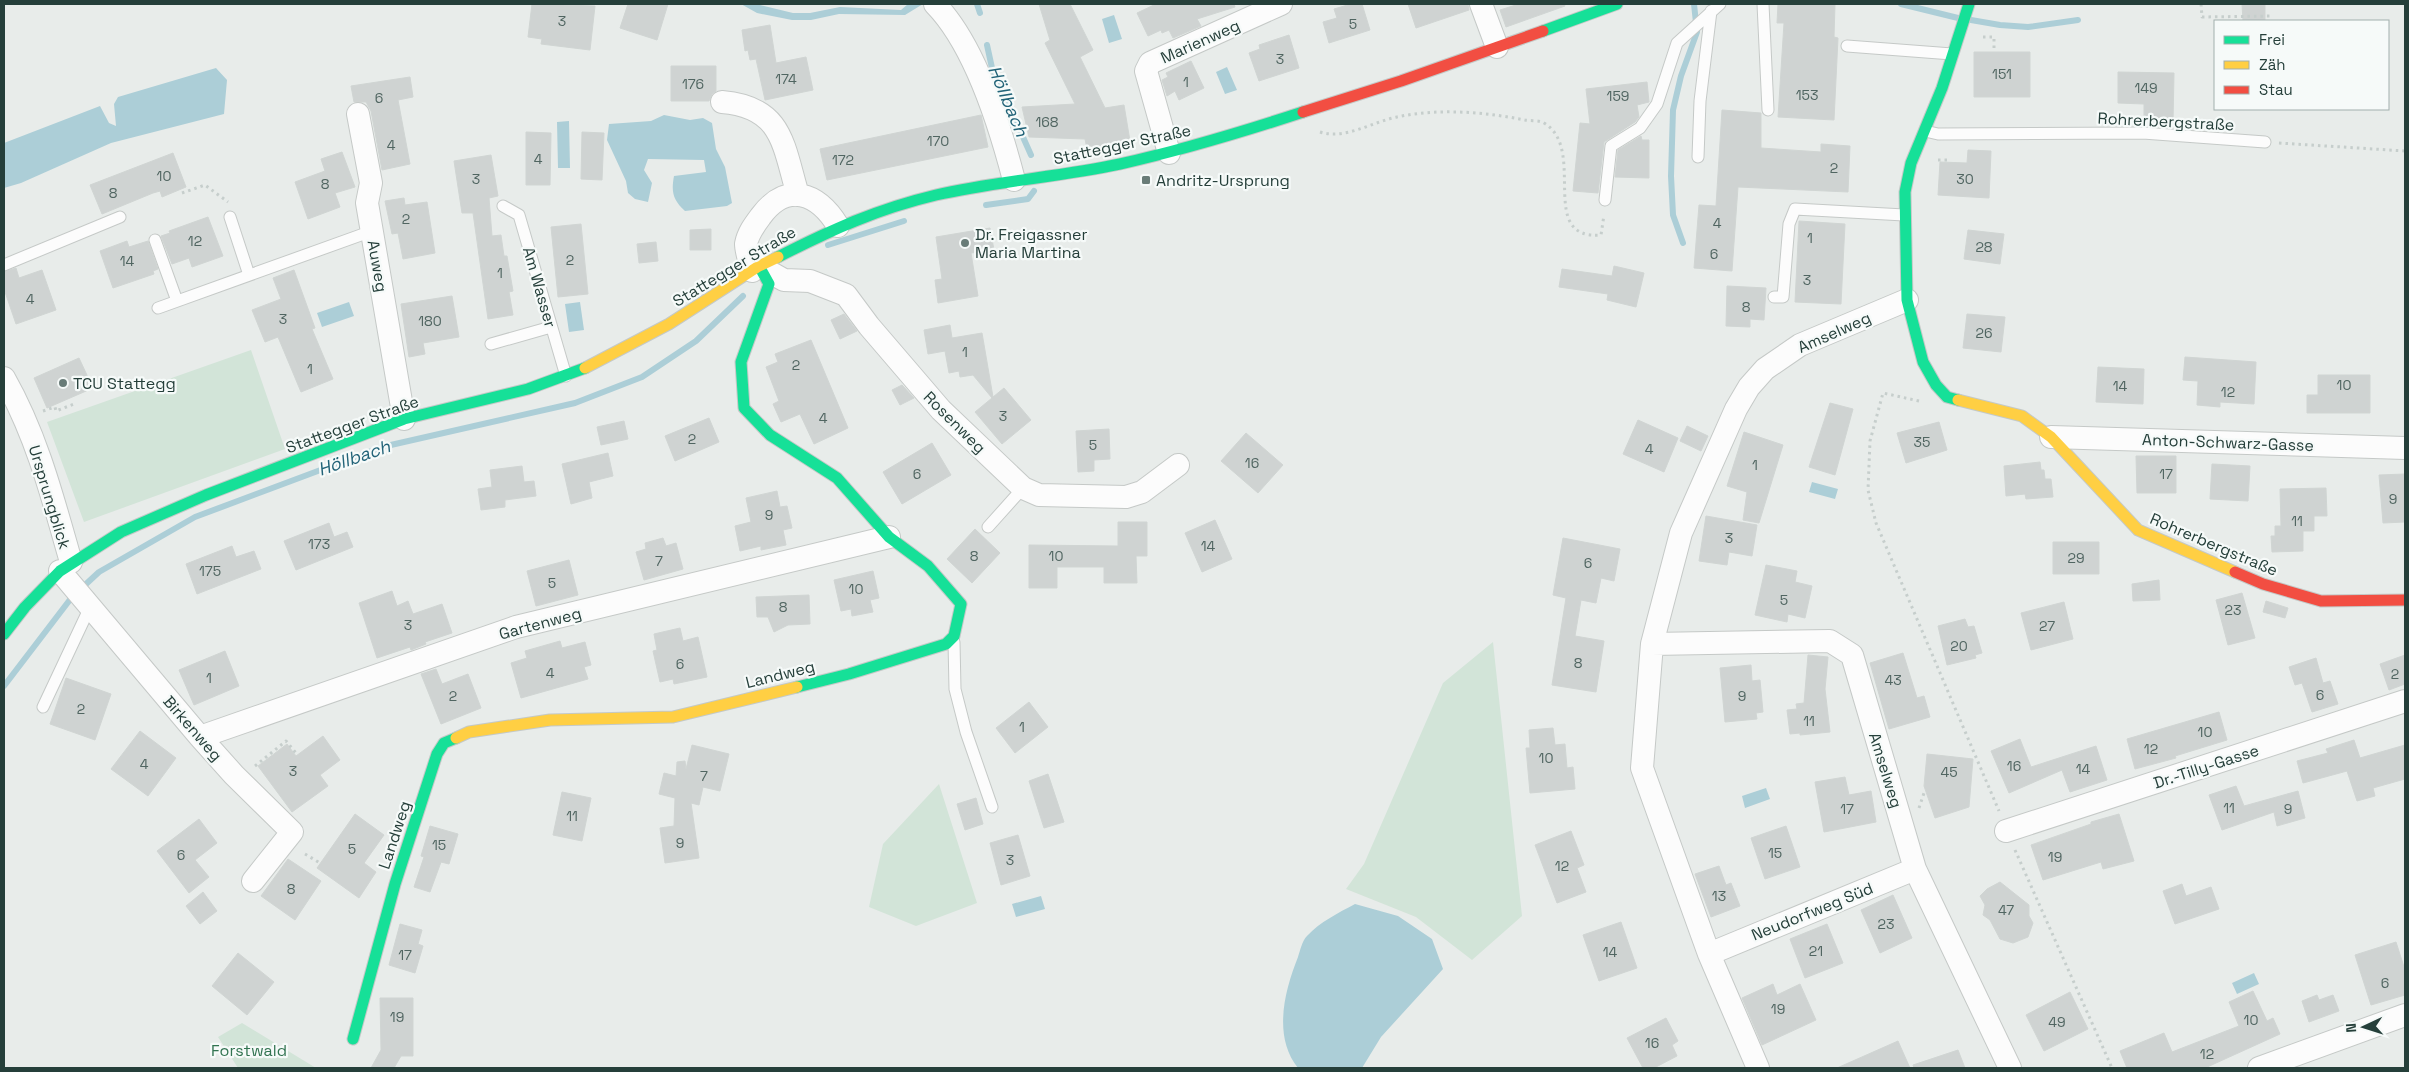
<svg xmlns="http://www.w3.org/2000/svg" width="2409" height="1072" viewBox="0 0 2409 1072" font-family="'Space Grotesk',sans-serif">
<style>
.green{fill:#d2e4d8}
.water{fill:#acced7}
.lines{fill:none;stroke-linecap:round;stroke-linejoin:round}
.stream{stroke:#acced7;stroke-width:6}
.building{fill:#cfd3d2;stroke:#d0d5d3}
.lane-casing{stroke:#c5c9c7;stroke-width:13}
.street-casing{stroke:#c5c9c7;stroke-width:24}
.fast-casing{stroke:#c4c9c7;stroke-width:13}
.slow-casing{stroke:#c4c9c7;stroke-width:13}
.jam-casing{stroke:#c4c9c7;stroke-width:13}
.path{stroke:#c6cecc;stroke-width:3;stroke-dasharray:2.5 4;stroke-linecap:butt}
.lane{stroke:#fcfcfc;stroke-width:11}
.street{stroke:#fcfcfc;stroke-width:22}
.fast{stroke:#16e098;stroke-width:11}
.slow{stroke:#ffcf43;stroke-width:11}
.jam{stroke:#f24e42;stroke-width:11}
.poi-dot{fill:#697c78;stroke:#f6faf9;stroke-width:2}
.labels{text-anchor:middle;stroke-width:4.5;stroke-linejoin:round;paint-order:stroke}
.number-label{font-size:14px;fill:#506561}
.street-label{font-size:16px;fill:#253f3a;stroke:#f6faf9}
.poi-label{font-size:16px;fill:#253f3a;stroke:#f6faf9;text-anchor:start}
.park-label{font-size:16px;fill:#327451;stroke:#f6faf9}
.water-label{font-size:18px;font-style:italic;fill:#226378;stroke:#f6faf9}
</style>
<rect width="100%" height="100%" fill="#e8ecea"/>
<path class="green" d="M251 350 285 449 84 522 47 422Z
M1493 642 1522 916 1472 960 1416 917 1346 889 1364 864 1443 683Z
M939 784 977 903 916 926 869 907 883 844Z
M242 1023 316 1068H238L218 1037Z"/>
<path class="water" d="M741 4H756L793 13H810L840 7 901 10 908 4H923L905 15 839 14 811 20H792L757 13Z
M1114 15 1122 39 1109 43 1102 19Z
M1227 67 1237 90 1225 94 1216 72Z
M216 68 227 80 224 114 111 143 21 183 4 188V143L100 106 109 123 116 126 114 104 118 97Z
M664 115 690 120 703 118 712 123 716 149 725 167 732 203 727 206 685 211C673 200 671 192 674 176L706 172 704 160 648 159 644 170 652 183 648 202 635 199 628 193 626 181 607 140 609 124 651 121Z
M569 121 570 168H558L557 122Z
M349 302 354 316 322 327 317 313Z
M580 302 584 330 569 332 565 304Z
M1812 482 1838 489 1835 499 1809 492Z
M1766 788 1770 799 1745 808 1742 796Z
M1041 896 1045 909 1016 917 1012 904Z
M1355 904 1398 916 1432 939 1443 969 1381 1037 1362 1068H1298C1273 1037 1284 992 1298 957 1300 951 1302 941 1307 936 1320 922 1338 913 1355 904Z
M2254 973 2259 984 2237 994 2232 983Z"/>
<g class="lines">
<path class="stream" d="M977 4 980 13
M1901 4 1958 18
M1971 20 2000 25 2028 27 2078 20
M987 45 992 68 1031 155
M986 205 1028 199 1034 191
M1683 243 1673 215 1671 176 1673 110 1681 76 1697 32 1694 4
M828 245 904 221
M4 686 72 597 99 572 195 517 382 447 575 403 642 377 696 341 743 296"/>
</g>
<path class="building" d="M532 4 595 6 590 50 541 44 542 39 528 37Z
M628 4H668L657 40 620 28Z
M1039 4H1070L1093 50 1080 57 1105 108 1124 105 1130 141 1087 149 1085 139 1029 137 1022 107 1075 104 1045 43 1050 40Z
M1156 4H1234L1235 7 1197 19 1201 26 1173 38 1169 30 1162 33 1161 30 1148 36 1137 13Z
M1351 4H1362L1370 30 1329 43 1323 22 1337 18 1334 9Z
M1408 4H1468L1469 10 1416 28Z
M1519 4H1564L1565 6 1506 27 1500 10Z
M1778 4H1835L1834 37 1838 38 1834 120 1778 117 1784 23H1777Z
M2242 4H2265V21H2243Z
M770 25 776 63 806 57 813 90 765 100 756 59 750 60 748 50 745 51 742 30Z
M1289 35 1299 68 1259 81 1249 53 1260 49 1259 45Z
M1974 52H2030V97H1974Z
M1191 61 1204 88 1179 100 1175 91 1167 96 1162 80 1168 77 1166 73Z
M671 66H716V91L712 94 709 101H671Z
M2118 72 2174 73 2173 122 2144 121V104L2118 103Z
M410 77 413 97 398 100 410 164 382 170 371 111 366 102H354L351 86Z
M1647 82 1649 102 1637 105 1639 117 1635 122 1604 142 1598 193 1573 191 1580 123 1590 124 1586 89Z
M1722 110 1761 113V148L1821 152V144L1850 146 1848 192 1738 187 1732 271 1694 268 1699 205 1716 206Z
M981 115 988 147 827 180 820 149Z
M526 132 551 133 550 185H526Z
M582 132 604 133 602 180 581 179Z
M1641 136 1642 140H1649V178L1615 177 1618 150Z
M1968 150 1991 151 1989 198 1938 195 1940 162 1967 163Z
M342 152 355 187 335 193 340 207 308 219 295 182 325 171 321 159Z
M173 153 186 187 162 197 160 191 153 193 102 214 90 185Z
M491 155 498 196 489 198 492 236 501 235 504 256H507L513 291 509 292 513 315 488 319 473 213H462L454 161Z
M404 198 405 205 427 202 435 253 403 259 398 233 392 234 385 201Z
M208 217 223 256 192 267 189 258 172 264 161 236 170 233 169 231Z
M1799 221 1845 224 1841 304 1795 302Z
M581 224 588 294 558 297 551 227Z
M990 228 994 250 971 253 978 296 938 303 935 280 942 279 936 237Z
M711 229V250H690V230Z
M1968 230 2004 234 2000 264 1964 259Z
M127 241 129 247 148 241 158 269 153 271 154 274 113 288 100 251Z
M656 242 658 261 639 263 637 244Z
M1614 266 1644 273 1636 307 1607 300 1608 294 1559 287 1562 269 1612 276Z
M16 268 19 278 42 270 56 310 16 324 4 289V272Z
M294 270 315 328 312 329 333 379 301 392 278 337 265 342 252 310 281 299 273 278Z
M1727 286 1766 288 1764 320 1750 319V327L1726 326Z
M452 296 459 337 423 343 425 354 409 357 401 304Z
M844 314 857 331 840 339 831 320Z
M1967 314 2005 317 2001 352 1963 348Z
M950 325 952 338 982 333 993 397 1004 388 1031 420 1002 444 975 412 992 398 973 375 960 377 959 371 949 373 945 351 928 354 924 330Z
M811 340 848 428 814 444 800 414 781 422 773 404 779 401 766 367 778 362 775 354Z
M2185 357 2256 362 2254 404 2220 402V407L2197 405 2198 381 2183 380Z
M79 358 93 388 47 408 34 378Z
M2098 367 2144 369 2143 404 2096 402Z
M2318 375H2370V413H2307V395H2318Z
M902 385 914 398 900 405 892 390Z
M1830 403 1853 409 1835 475 1809 467Z
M709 418 719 442 675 461 665 436Z
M1638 420 1678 438 1664 472 1623 454Z
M624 421 628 439 601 445 597 427Z
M1939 422 1947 450 1906 463 1897 433Z
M1687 426 1708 436 1701 451 1680 441Z
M1109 429 1110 459 1094 460V471L1078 472 1076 431Z
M1744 432 1783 445 1759 523 1743 520 1747 492 1727 486Z
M1246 433 1283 465 1258 493 1221 461Z
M932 443 951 475 902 504 883 472Z
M608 453 613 476 589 482 592 498 571 504 562 464Z
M2136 456H2176V493H2137Z
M2040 462 2041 470H2044L2045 479H2051L2053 497 2026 499 2025 494 2006 496 2004 466Z
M2212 464 2250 466 2248 501 2210 499Z
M522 466 524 482 534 481 536 496 505 500V507L481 510 478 489 492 487 490 470Z
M2405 474V522L2383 523 2379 475Z
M2326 488 2327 516H2314V531H2303V551L2272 552 2271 536H2275V526H2281L2280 489Z
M777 491 780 507 787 506 792 528 783 530 786 545 761 550V546L740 551 735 526 751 522 746 498Z
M1706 516 1757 525 1752 556 1729 552 1727 565 1699 561Z
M1215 520 1232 559 1202 572 1185 533Z
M1118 522H1147V556H1136L1137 583H1104V567H1057V588H1029V545L1118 546Z
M329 523 334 537 347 532 353 547 296 570 284 541Z
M975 529 1000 553 972 583 947 559Z
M663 538 666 546 676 543 683 569 644 580 636 552 646 549 645 543Z
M1563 538 1620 549 1614 581 1601 578 1596 603 1581 600 1575 636 1604 641 1596 692 1552 685 1566 598 1553 595Z
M2053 542H2099V574H2053Z
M232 546 236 557 254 551 261 569 197 594 186 564Z
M569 560 578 595 536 606 527 571Z
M1766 565 1797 571 1795 582 1812 586 1805 618 1788 614 1787 622 1755 615Z
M873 571 879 598 870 600 873 612 852 616 851 609 841 611 834 580Z
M2159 580 2160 600 2133 601 2132 584Z
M392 591 397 606 408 601 413 614 442 604 452 633 425 642 426 644 411 650 410 647 377 658 359 603Z
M2242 593 2255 638 2228 645 2216 600Z
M809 595 810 624 788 625 774 632 768 617H757L756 597Z
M2266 601 2288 608 2285 618 2263 612Z
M2064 602 2073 639 2031 650 2021 613Z
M1965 619 1968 627 1974 626 1982 653 1975 655 1976 658 1947 665 1938 626Z
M680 628 683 641 698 637 707 677 674 684 673 679 660 682 653 651 657 650 654 634Z
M560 641 562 648 585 642 591 665 584 667 588 679 521 698 511 663 527 658 525 651Z
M225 651 239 686 194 705 179 670Z
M1903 653 1917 698 1924 696 1930 717 1889 729 1870 663Z
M1808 655 1828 657 1825 689 1830 732 1800 735V733L1790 734 1787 710 1797 709 1796 704 1804 703Z
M2405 655V684L2389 690 2380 664Z
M2316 658 2323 683 2330 681 2338 704 2312 712 2302 683 2295 685 2289 667Z
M1751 665 1752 681 1760 680 1763 712 1756 713 1757 719 1725 722 1720 668Z
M436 669 442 684 468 674 481 708 441 724 421 674Z
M66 678 111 694 95 740 50 724Z
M1029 702 1048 727 1015 753 996 728Z
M2219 712 2227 740 2175 756 2176 758 2135 769 2127 739Z
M1553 728 1555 745 1565 744 1567 768 1573 767 1575 789 1530 793 1526 748H1530L1529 730Z
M140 731 176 758 148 796 111 769Z
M323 736 340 760 320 775 328 786 292 812 258 766 287 744 296 756Z
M2020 739 2031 767 2096 746 2107 780 2070 792 2062 770 2009 793 1991 751Z
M2354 740 2360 758 2405 745V779L2373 788 2375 796 2357 801 2347 771 2303 783 2297 761 2328 753 2326 749Z
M692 745 729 754 720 791 703 787 699 805 691 803 699 858 665 863 660 828 674 826 675 798 659 794 664 773 676 776 677 762 685 761 686 769Z
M1927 754 1973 759 1969 807 1935 818 1924 786Z
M1048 774 1064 822 1044 828 1029 781Z
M1845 777 1849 795 1871 791 1876 822 1824 832 1815 782Z
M2236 786 2244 806 2298 791 2305 818 2277 826 2274 812 2222 830 2209 795Z
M562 792 591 798 582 841 553 835Z
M976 798 983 824 965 830 957 804Z
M355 814 384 835 364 863 376 872 359 898 317 868Z
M2119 814 2134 861 2103 869 2101 862 2043 880 2031 845 2091 824V822Z
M199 819 217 843 195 860 209 877 189 893 157 851Z
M430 826 458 834 449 864 441 862 430 892 414 887 424 857 421 856Z
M1786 826 1800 867 1765 879 1751 838Z
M1571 831 1584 865 1577 868 1586 892 1557 903 1535 845Z
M1018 835 1030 876 1001 885 990 843Z
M288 859 321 881 295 920 261 896Z
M1719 866 1726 885 1731 883 1740 906 1711 917 1695 874Z
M2000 882 2029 905V916L2033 923 2028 937 2013 943 2000 939 1990 920 1983 915 1985 905 1980 896 1987 889Z
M2182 884 2186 896 2211 887 2219 909 2175 924 2163 891Z
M203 892 217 911 200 924 186 906Z
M1893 895 1912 938 1880 953 1861 910Z
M1621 922 1637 968 1599 981 1583 935Z
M400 924 422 930 418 944 423 946 415 973 389 965Z
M1827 924 1843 963 1805 978 1790 939Z
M2396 942 2405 970V995L2371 1005 2355 955Z
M238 953 274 982 247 1015 212 986Z
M1773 984 1777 995 1800 984 1816 1020 1762 1045 1742 998Z
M2253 991 2267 1021 2273 1018 2280 1034 2205 1068H2127L2120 1051 2164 1033 2172 1052 2239 1026 2229 1002Z
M2070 992 2088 1029 2044 1051 2026 1015Z
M2317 995 2319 1000 2333 995 2339 1011 2309 1022 2302 1001Z
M380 998H413V1056H401L394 1068H371L381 1050Z
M1666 1018 1678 1041 1672 1045 1677 1056 1654 1068H1643L1627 1038Z
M1898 1041 1910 1068H1837Z
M1958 1050 1965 1068H1914L1913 1065Z"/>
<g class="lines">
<g class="lane-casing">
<path id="lane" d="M1763 4 1768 110
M1847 46 1952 54
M1925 131 1938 134 2143 133 2265 142
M1698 157 1700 101 1711 11
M1605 200 1611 146 1640 128 1657 104 1677 43 1720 4
M503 206 519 215 566 376
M230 217 249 275
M155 240 177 301
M4 265 120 217
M1774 297H1783L1789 224 1795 209 1904 215
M158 308 372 231
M491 344 551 327
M988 527 1023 488
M954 642 955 689 966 732 992 807
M43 707 90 607"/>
</g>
<g class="street-casing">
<path id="street" d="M935 4C974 44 1000 126 1014 180
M1481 4 1497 47
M722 102C783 107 783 145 798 195
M358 114 371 183 367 203 404 419
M1169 153 1146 71 1150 63 1281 4
M759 266 784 280 810 281 846 295 869 326 941 410 1023 488 1039 495 1126 497 1142 492 1178 465
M752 271C750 262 746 252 746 244 748 233 755 224 761 216 787 181 818 193 838 226
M4 378C37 436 53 499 71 562
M2051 437 2405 448
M60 571 200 737 234 775 292 832 253 881
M1652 644 1830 641 1852 655 1915 869 2010 1068
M200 737 516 627 889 537
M2006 831 2405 701
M1709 954 1915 869
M1758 1068 1709 954 1642 768 1652 644 1681 533 1736 409 1749 387 1765 369 1800 345 1907 300
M2259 1068 2405 1015"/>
</g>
<g class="fast-casing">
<path id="fast" d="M1543 31 1617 4
M778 257C831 230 877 209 936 195 997 181 1059 177 1120 164 1182 150 1242 132 1303 112
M759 266 769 284 741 362 744 408 770 435 837 478 889 537 928 566 961 604 954 636 946 644 849 674 797 687
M1958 400 1947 397 1936 385 1923 362 1907 300 1905 192 1911 163 1942 88 1969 4
M4 634 25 607 60 571 121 532 206 495 404 419 528 389 585 368
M353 1039 395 884 437 754 444 743 456 738"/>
</g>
<g class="slow-casing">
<path id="slow" d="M585 368 669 324 759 266 778 257
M1958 400 2022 416 2051 437 2138 530 2235 572
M456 738 469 732 550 720 673 717 797 687"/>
</g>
<g class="jam-casing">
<path id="jam" d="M1303 112 1401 81 1543 31
M2235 572 2263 584 2321 601 2405 600"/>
</g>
<path class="path" d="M2201 4 2202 17 2272 16
M1983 37H1994V52
M1320 132C1345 140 1372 122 1397 117 1439 108 1484 112 1525 120 1531 121 1539 120 1544 123 1588 149 1536 240 1601 235L1604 215
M2279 143 2405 151
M1938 160H1947V162
M182 193 205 185 228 202
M1919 401 1883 393 1870 441 1868 490 1876 523 1999 811
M43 411 55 407 56 411 74 404
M255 766 286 741 296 753
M1919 808 1925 790
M2015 850 2112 1068
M305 854 320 863"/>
<use href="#lane" class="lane"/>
<use href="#street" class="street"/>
<use href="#fast" class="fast"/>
<use href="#slow" class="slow"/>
<use href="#jam" class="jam"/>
</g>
<g class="poi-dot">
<rect x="1141" y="175" width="10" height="10" rx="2.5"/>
<circle cx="965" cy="243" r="5"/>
<circle cx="63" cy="383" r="5"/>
</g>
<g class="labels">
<g class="number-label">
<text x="562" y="26">3</text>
<text x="1353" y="29">5</text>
<text x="1280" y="64">3</text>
<text x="2002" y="79">151</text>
<text x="786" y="84">174</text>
<text x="1186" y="87">1</text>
<text x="693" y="89">176</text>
<text x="2146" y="93">149</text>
<text x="1807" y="100">153</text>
<text x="1618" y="101">159</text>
<text x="379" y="103">6</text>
<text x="1047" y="127">168</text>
<text x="938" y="146">170</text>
<text x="391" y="150">4</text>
<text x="538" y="164">4</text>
<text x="843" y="165">172</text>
<text x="1834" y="173">2</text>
<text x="164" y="181">10</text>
<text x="476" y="184">3</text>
<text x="1965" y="184">30</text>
<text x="325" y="189">8</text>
<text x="113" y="198">8</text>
<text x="406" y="224">2</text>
<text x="1717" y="228">4</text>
<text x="1810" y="243">1</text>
<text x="195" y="246">12</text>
<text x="1984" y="252">28</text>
<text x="1714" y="259">6</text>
<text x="570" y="265">2</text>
<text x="127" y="266">14</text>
<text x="500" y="278">1</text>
<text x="1807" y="285">3</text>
<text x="30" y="304">4</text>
<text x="1746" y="312">8</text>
<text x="283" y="324">3</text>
<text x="430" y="326">180</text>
<text x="1984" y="338">26</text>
<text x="965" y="357">1</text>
<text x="796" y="370">2</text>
<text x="310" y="374">1</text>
<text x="2344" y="390">10</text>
<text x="2120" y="391">14</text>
<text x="2228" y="397">12</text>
<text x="1003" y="421">3</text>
<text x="823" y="423">4</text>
<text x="692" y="444">2</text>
<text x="1922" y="447">35</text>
<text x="1093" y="450">5</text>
<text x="1649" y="454">4</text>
<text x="1252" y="468">16</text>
<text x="1755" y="470">1</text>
<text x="917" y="479">6</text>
<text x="2166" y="479">17</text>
<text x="2393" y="504">9</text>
<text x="769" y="520">9</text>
<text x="2297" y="526">11</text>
<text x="1729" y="543">3</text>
<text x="319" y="549">173</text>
<text x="1208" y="551">14</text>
<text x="974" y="561">8</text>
<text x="1056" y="561">10</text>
<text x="2076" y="563">29</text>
<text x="659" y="566">7</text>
<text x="1588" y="568">6</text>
<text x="210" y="576">175</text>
<text x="552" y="588">5</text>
<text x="856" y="594">10</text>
<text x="1784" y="605">5</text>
<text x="783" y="612">8</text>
<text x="2233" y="615">23</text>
<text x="408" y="630">3</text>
<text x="2047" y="631">27</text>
<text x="1959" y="651">20</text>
<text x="1578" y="668">8</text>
<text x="680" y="669">6</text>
<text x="550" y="678">4</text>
<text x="2395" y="679">2</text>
<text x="209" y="683">1</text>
<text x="1893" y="685">43</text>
<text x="2320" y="700">6</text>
<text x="453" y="701">2</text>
<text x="1742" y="701">9</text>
<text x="81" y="714">2</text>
<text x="1809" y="726">11</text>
<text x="1022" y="732">1</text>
<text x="2205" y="737">10</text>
<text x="2151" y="754">12</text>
<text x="1546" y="763">10</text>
<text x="144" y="769">4</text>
<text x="2014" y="771">16</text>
<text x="2083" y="774">14</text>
<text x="293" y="776">3</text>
<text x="1949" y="777">45</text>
<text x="704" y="781">7</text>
<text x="2229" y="813">11</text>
<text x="1847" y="814">17</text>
<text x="2288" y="814">9</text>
<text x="572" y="821">11</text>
<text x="680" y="848">9</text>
<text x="439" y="850">15</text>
<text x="352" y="854">5</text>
<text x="1775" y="858">15</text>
<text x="181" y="860">6</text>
<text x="2055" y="862">19</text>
<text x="1010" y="865">3</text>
<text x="1562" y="871">12</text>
<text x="291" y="894">8</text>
<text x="1719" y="901">13</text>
<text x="2006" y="915">47</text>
<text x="1886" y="929">23</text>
<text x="1816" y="956">21</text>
<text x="1610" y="957">14</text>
<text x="405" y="960">17</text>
<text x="2385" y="988">6</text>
<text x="1778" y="1014">19</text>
<text x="397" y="1022">19</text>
<text x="2251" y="1025">10</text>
<text x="2057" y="1027">49</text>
<text x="1652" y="1048">16</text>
<text x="2207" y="1059">12</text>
</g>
<g class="street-label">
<text transform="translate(1200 41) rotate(-24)" y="6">Marienweg</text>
<text transform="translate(2166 121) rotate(3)" y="6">Rohrerbergstraße</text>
<text transform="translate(1122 144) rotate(-12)" y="6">Stattegger Straße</text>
<text transform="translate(378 266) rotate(80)" y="6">Auweg</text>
<text transform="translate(734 266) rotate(-31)" y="6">Stattegger Straße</text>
<text transform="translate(540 287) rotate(74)" y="6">Am Wasser</text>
<text transform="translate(1834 332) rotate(-24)" y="6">Amselweg</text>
<text transform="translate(955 422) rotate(45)" y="6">Rosenweg</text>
<text transform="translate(352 424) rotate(-20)" y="6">Stattegger Straße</text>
<text transform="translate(2228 442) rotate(2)" y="6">Anton-Schwarz-Gasse</text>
<text transform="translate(50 497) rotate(73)" y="6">Ursprungblick</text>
<text transform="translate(2214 544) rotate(23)" y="6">Rohrerbergstraße</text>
<text transform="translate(540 623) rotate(-15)" y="6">Gartenweg</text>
<text transform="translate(780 674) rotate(-14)" y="6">Landweg</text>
<text transform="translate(193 728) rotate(49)" y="6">Birkenweg</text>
<text transform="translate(2206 766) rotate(-18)" y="6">Dr.-Tilly-Gasse</text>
<text transform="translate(1886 770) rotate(73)" y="6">Amselweg</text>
<text transform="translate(394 835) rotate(-72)" y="6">Landweg</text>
<text transform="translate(1812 911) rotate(-22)" y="6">Neudorfweg Süd</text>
</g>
<g class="poi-label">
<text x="1156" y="186">Andritz-Ursprung</text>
<text x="975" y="240">Dr. Freigassner<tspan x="975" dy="18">Maria Martina</tspan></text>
<text x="73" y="389">TCU Stattegg</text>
</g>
<g class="park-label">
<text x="249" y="1056">Forstwald</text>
</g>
<g class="water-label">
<text transform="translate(1008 101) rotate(67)" y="6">Höllbach</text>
<text transform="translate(354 458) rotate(-19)" y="6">Höllbach</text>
</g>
</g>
<rect width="2409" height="1072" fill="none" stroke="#253f3a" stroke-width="10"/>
<rect x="2214" y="20" width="175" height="90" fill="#f6faf9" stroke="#a2afad"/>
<rect x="2224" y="36" width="25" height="8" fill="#16e098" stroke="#a2afad"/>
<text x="2259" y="45" font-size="15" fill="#253f3a">Frei</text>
<rect x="2224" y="61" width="25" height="8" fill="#ffcf43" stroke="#a2afad"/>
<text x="2259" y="70" font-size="15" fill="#253f3a">Zäh</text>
<rect x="2224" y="86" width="25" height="8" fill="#f24e42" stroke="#a2afad"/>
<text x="2259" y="95" font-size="15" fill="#253f3a">Stau</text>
<g transform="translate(2364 1027) rotate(266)" stroke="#f6faf9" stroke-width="4" paint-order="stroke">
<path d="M0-4L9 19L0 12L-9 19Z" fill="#253f3a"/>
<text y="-8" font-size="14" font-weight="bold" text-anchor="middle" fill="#253f3a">N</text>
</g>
</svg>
